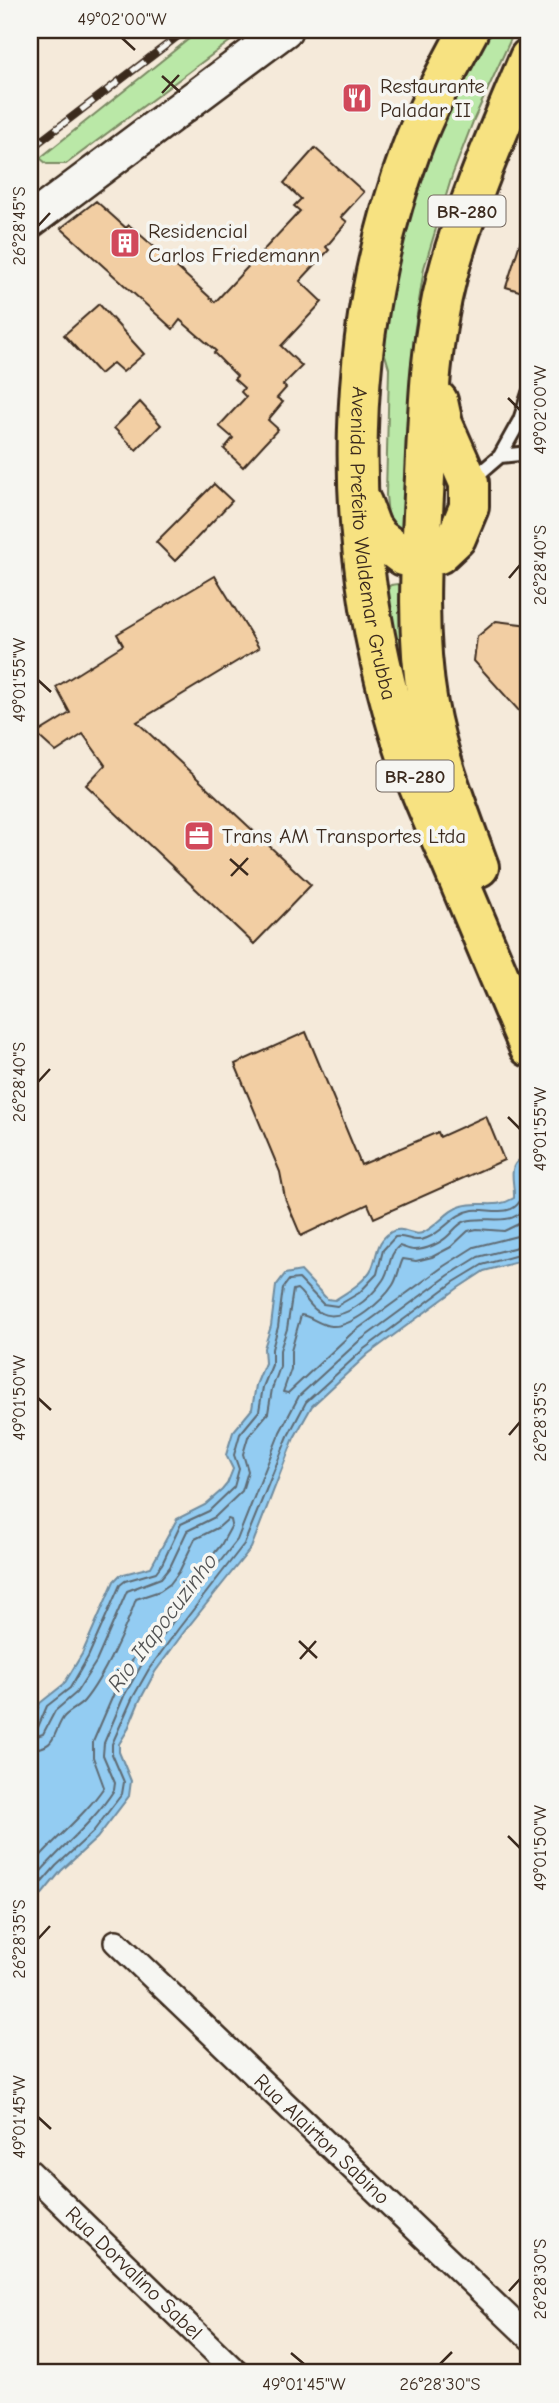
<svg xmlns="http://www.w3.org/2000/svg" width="559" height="2403" viewBox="0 0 559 2403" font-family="'Comic Neue',sans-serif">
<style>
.green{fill:#bae8a7;stroke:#7a8962;stroke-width:2}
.water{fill:#93ccf2;stroke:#708b9d;stroke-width:2}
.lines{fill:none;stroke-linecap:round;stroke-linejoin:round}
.shore{stroke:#5e6b73;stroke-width:2}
.building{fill:#f2cea3;stroke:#3b2a1e;stroke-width:2}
.lane-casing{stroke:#3b2a1e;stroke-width:18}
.street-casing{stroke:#3b2a1e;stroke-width:28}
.secondary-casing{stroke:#3b2a1e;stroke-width:38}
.highway-casing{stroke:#3b2a1e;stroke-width:44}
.lane{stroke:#f6f6f2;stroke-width:12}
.street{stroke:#f6f6f2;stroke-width:23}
.secondary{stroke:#f6f6f2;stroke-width:33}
.highway{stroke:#f7e281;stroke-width:38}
.rail-casing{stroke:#3b2a1e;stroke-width:8}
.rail{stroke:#f6f6f2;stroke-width:5;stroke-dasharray:16;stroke-linecap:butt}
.ticks{fill:none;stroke:#3b2a1e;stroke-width:2.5}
.labels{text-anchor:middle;stroke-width:7;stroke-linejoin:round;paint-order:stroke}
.shield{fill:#f6f6f2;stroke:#73675e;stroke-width:2}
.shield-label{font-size:19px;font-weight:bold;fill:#3b2a1e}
.poi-label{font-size:21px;fill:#3b2a1e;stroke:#f6f6f2;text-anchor:start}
.street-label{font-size:21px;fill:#3b2a1e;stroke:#f6f6f2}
.water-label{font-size:23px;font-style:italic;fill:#515253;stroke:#f6f6f2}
.neatline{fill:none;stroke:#3b2a1e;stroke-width:2.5}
.ticks-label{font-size:18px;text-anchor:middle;fill:#3b2a1e}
</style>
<rect width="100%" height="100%" fill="#f5eada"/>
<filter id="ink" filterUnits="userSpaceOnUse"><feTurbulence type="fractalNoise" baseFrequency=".0143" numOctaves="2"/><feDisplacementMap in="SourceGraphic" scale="14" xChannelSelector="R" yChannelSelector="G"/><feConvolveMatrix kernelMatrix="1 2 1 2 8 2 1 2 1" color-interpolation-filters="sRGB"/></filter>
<g filter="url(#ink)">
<path class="green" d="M200 30H245L66 164H47L40 158Z
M485 30H515L474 119 452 176 424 268 414 334 417 369 405 542 389 527 386 495 389 368 381 341 396 258 435 137Z
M398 584 407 585 420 749 383 591 391 585Z"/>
<path class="water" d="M529 1156V1259L484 1271 458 1288 368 1354 312 1406 294 1438 251 1548 184 1632 155 1672 139 1702 127 1731 119 1744V1752L131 1781 129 1796 97 1838 61 1871 39 1898 30 1905V1727L40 1703 64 1684 82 1654 114 1581 120 1575 151 1567 177 1519 205 1505 222 1490 227 1484 233 1469 226 1455 233 1432 252 1409 256 1385 265 1363 264 1348 271 1326 276 1286 285 1274 301 1271 327 1299 335 1300C347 1292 365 1282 372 1268 378 1254 376 1241 391 1232 403 1225 411 1237 422 1233 438 1227 446 1210 462 1206 482 1200 494 1210 514 1198 515 1178 504 1163 529 1156Z"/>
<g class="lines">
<path class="shore" d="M529 1219 504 1231 477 1229 468 1231 451 1247 432 1257 416 1261 403 1259C399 1267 398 1277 393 1285 383 1301 351 1328 331 1326 319 1325 311 1316 301 1315L291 1351V1369L283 1392 288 1393 351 1334 444 1266 474 1247 529 1233
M30 1730 38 1727 47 1706 70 1688 88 1657 120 1585 125 1581 156 1572 162 1564 181 1524 209 1511 234 1487 239 1469 234 1455 240 1434 259 1411 263 1387 272 1365V1349L278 1327 283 1288 289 1280 299 1279 323 1304 337 1306 359 1293 377 1274 383 1250 395 1237C407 1235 414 1244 427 1238 445 1231 453 1213 473 1210 488 1208 510 1218 520 1201 525 1192 518 1178 520 1168L529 1163
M30 1738 43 1734 55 1711 76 1693 96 1662 127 1591 161 1578 170 1567 187 1531 215 1517 242 1491 248 1471 243 1454 248 1437 268 1413 272 1389 280 1367V1350L287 1329 293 1290 297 1289C305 1295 309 1307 319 1312 341 1325 372 1297 383 1280 391 1269 388 1255 399 1246 404 1247 409 1250 414 1250 426 1250 441 1243 449 1235 454 1230 459 1223 466 1221 488 1214 517 1231 529 1200
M30 1749C57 1748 52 1735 63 1718 67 1712 78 1708 84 1701 103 1678 126 1628 136 1599L160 1591 170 1584 179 1572 195 1539 219 1527 228 1519 231 1520 232 1525 221 1545 163 1616 133 1659 115 1691 93 1742V1757L104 1787C83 1818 53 1839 30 1868
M30 1884C56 1851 91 1826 114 1790L115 1783 103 1755 104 1743 124 1696 142 1664 172 1623 237 1540 280 1432 299 1396 358 1342 449 1275 478 1257 529 1244
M30 1896 56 1866 92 1833 122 1794 124 1782 112 1754V1744L132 1699 149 1669 179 1628 244 1544 288 1436 306 1402 364 1349 454 1282 482 1265 529 1252"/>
</g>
<path class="building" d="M315 148 364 192 341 217 347 222 326 247 329 250 300 281 322 302 281 346 302 366 283 385 286 388 277 398 283 402 268 420 278 429 243 467 224 449 233 438 219 426 246 397 241 392 244 388 234 379 237 376 214 353 216 351 180 320 173 329 61 228 96 201 126 228 129 225 159 251 215 302 300 211 294 206 301 199 284 183Z
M525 227 529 228V294L506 287Z
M99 304 144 354 123 372 113 363 100 374 64 335Z
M140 402 161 425 136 450 114 428Z
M214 484 232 501 175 561 156 542Z
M215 576 259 648 137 722 311 885 254 944 86 785 105 765 83 734 56 752 36 734 70 713 56 687 123 645 117 634Z
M496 621 529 625V722L474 661 477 637Z
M306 1032 361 1165 438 1132 440 1137 486 1116 504 1160 374 1218 368 1204 301 1236 285 1198 280 1172 235 1064Z"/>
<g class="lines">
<g class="lane-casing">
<path id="lane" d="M500 456 529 453
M473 479 500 456 520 420 529 393"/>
</g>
<g class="street-casing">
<g id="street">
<path id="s1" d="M116 1942 529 2337"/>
<path id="s2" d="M30 2172 237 2373"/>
</g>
</g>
<g class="secondary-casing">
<path id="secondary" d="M30 221 285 30"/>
</g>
<g class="highway-casing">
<g id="highway">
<path id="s3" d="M469 30C448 69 426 109 411 150 344 331 342 531 394 715 407 763 428 809 448 855 475 919 502 983 529 1047"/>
<path d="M362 503 371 527 379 538 403 556 421 560 439 554 456 538 469 507V483L443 424 438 401"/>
<path d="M479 867C460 814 438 760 428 705 415 629 421 553 425 477 428 410 430 342 447 277 467 201 499 130 529 58"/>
</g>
</g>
<use href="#lane" class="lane"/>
<use href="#street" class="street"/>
<use href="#secondary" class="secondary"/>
<use href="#highway" class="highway"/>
<g class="rail-casing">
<path id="rail" d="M30 149 186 30"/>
</g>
<use href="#rail" class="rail"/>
</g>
</g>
<path class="ticks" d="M122 38 135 50M162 76 180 92M162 93 179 75M38 226 50 213M508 398 520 410M509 578 520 565M38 680 51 692M230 859 248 875M231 876 248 858M38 1082 50 1069M508 1117 520 1129M38 1398 51 1410M509 1435 520 1422M299 1641 317 1658M300 1659 316 1641M508 1836 520 1848M38 1939 50 1926M38 2117 51 2129M509 2291 520 2279M291 2353 304 2364M440 2364 452 2352"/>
<defs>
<g id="restaurant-square" transform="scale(1.575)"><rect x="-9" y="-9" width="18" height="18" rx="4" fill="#d1495b" stroke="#f6f6f2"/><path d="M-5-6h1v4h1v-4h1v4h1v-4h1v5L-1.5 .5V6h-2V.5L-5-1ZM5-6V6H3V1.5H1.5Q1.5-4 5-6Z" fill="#fff"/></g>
<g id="building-square" transform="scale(1.575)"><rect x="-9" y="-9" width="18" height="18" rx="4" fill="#d1495b" stroke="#f6f6f2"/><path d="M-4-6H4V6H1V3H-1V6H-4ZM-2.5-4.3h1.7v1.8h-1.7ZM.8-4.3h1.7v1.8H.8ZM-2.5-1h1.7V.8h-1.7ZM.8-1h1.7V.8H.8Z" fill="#fff"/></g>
<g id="office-square" transform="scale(1.575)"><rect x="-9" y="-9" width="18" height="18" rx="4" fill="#d1495b" stroke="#f6f6f2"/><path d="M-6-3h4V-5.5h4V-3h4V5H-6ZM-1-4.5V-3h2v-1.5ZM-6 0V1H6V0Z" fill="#fff"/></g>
</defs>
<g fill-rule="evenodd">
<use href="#restaurant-square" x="357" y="98"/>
<use href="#building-square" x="125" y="243"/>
<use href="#office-square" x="199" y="836"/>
</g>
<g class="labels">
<g class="shield">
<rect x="428.5" y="195.5" width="77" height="31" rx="5"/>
<rect x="376.5" y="760.5" width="77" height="31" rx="5"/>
</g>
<g class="shield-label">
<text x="467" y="218">BR-280</text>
<text x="415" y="783">BR-280</text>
</g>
<g class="poi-label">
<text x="380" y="93">Restaurante<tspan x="380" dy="24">Paladar II</tspan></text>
<text x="148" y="238">Residencial<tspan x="148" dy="24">Carlos Friedemann</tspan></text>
<text x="222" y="843">Trans AM Transportes Ltda</text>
</g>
<g class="street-label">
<text dy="7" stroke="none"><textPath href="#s3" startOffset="534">Avenida Prefeito Waldemar Grubba</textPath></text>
<text dy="7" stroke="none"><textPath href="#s1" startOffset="285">Rua Alairton Sabino</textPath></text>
<text dy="7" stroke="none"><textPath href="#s2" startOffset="145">Rua Dorvalino Sabel</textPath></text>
</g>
<g class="water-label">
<text transform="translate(162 1622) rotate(-53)" y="8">Rio Itapocuzinho</text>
</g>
</g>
<rect width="559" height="2403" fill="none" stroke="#f6f6f2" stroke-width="77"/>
<rect x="38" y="38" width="482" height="2326" class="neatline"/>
<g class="ticks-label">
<text x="122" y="25">49°02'00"W</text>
<text transform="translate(19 226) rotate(-90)" y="6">26°28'45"S</text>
<text transform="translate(540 410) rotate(-90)" y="6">49°02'00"W</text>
<text transform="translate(540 565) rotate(-90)" y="6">26°28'40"S</text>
<text transform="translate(19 680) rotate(-90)" y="6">49°01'55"W</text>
<text transform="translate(19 1082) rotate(-90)" y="6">26°28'40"S</text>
<text transform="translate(540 1129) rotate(-90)" y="6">49°01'55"W</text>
<text transform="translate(19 1398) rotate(-90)" y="6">49°01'50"W</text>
<text transform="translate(540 1422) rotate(-90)" y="6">26°28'35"S</text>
<text transform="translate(540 1848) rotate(-90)" y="6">49°01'50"W</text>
<text transform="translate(19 1939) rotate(-90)" y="6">26°28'35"S</text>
<text transform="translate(19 2117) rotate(-90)" y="6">49°01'45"W</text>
<text transform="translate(540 2279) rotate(-90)" y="6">26°28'30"S</text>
<text x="304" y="2390">49°01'45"W</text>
<text x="440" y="2390">26°28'30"S</text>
</g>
</svg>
